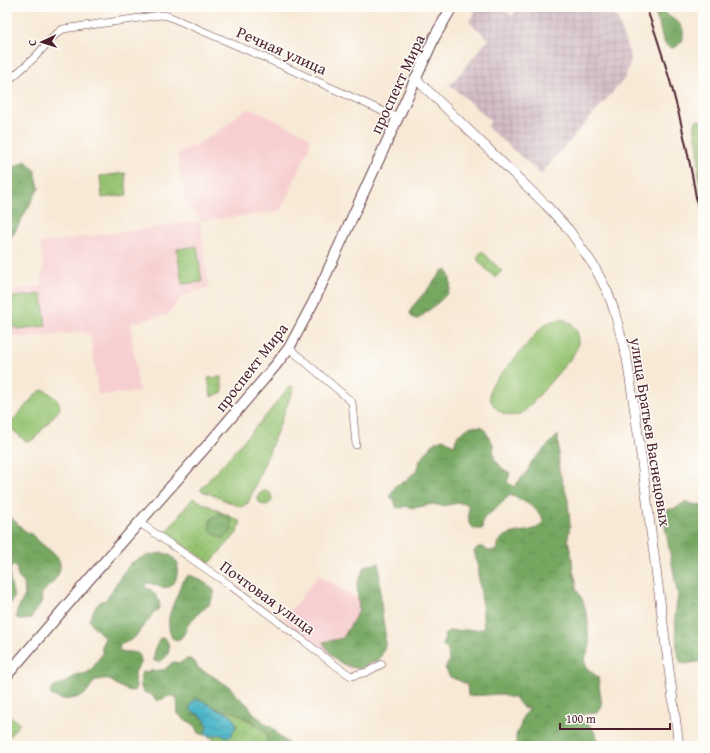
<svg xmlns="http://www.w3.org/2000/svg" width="710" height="753" viewBox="0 0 710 753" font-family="'Gentium Book Plus',serif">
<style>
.built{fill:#f7cfd0}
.industrial{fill:url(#industrial-grid)}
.grass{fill:url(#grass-dots);stroke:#6f704e}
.forest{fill:url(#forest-crowns);stroke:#606446}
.wetland{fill:url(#wetland-marsh);stroke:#6f704e}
.park{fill:url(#park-tufts);stroke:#6f704e}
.garden{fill:#94c270;stroke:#6f704e}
.water{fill:url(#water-waves);stroke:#4a6a79}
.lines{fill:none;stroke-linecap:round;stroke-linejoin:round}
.street-casing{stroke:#643d45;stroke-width:8}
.secondary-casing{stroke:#643d45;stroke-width:10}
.primary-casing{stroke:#643d45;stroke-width:12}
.street{stroke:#fff;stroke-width:7}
.secondary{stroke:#fff;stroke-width:9}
.primary{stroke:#fff;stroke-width:10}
.rail{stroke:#4a1f2b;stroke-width:2}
.labels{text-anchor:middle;stroke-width:3;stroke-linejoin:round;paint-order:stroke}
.street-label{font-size:16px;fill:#4a1f2b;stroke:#fdfcf7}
</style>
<defs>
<pattern id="industrial-grid" width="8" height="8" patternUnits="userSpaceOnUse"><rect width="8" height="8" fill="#d2bdc5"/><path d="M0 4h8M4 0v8" fill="none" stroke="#b6a2a9"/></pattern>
<pattern id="grass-dots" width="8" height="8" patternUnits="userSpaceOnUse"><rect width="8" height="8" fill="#94c270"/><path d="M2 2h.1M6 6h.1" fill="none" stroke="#81a661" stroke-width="1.8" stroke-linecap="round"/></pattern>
<pattern id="forest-crowns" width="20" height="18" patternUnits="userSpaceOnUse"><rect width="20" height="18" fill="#77a862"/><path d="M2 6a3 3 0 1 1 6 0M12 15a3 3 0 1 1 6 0" fill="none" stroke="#648851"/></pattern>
<pattern id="wetland-marsh" width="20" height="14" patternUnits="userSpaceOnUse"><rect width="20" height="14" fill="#94c270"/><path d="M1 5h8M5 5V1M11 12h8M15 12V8" fill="none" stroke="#81a661"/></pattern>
<pattern id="park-tufts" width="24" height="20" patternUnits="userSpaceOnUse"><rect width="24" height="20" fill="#94c270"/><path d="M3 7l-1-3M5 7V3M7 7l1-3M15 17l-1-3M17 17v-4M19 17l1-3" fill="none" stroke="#81a661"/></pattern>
<pattern id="water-waves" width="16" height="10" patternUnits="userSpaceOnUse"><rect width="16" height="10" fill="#4ab5c7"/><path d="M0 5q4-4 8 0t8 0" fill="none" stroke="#4093a2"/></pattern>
</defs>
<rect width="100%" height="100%" fill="#fdfcf7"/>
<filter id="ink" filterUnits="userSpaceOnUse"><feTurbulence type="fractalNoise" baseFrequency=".025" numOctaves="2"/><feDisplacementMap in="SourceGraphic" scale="8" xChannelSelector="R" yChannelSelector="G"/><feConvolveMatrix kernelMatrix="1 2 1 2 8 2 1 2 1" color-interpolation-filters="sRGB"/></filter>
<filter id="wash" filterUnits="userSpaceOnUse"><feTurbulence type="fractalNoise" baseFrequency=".012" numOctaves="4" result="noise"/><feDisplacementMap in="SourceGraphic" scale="16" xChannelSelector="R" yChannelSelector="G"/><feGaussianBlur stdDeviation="0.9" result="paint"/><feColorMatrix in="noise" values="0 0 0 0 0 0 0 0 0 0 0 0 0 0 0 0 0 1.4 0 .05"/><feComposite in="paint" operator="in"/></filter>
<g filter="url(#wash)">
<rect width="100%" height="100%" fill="#f8e9d6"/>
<path class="built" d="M248 109 254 110 305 134 310 139 309 148 282 208 276 212 200 221 209 287 181 297 168 315 131 323 132 338 139 392 98 395 91 336 84 332 22 338 7 334V290L42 286 41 275 44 271 40 243 200 221 196 213 186 206 179 170 178 155 182 151 190 147 195 146 226 126 240 113Z
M319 575 379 612V650L370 666 350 670 284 619Z"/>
<path class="industrial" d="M478 7H500L512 16 517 10 520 12 524 7H614L631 59 625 78 541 174 487 127 491 121 450 85 489 39 469 22Z"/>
<path class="grass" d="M696 120H700L703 125V195C697 182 699 162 698 148 697 139 693 130 696 120Z
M292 386 294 388 293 390 268 455 248 503 241 507 200 490 268 413 288 388Z
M258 498a7 7 0 1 1 14 0a7 7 0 1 1-14 0Z
M193 498 241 522 237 533 210 563 165 533Z"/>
<path class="forest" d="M653 7H663C667 20 680 19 683 30 685 39 676 54 666 45 661 40 661 30 659 24 657 19 655 13 653 7Z
M26 161 35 170 39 188 13 235 7 236V170Z
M443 270H447C449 275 452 283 450 289 448 296 426 312 420 318L416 319 412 317 410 313 412 307 431 285Z
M471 426 483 427 493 444 494 458 502 468 510 473 507 482 514 487 528 470 531 462 558 435 559 470 568 500 570 525 568 539 570 550 572 558 573 571 576 580V588L583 601 588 620V634L590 646 584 660 589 670 598 677 602 706 597 713 585 714 578 718 581 722H587L593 729 600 746H516V735L520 727 522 718 529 708 524 709 519 703 515 697H508L502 694 468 696 467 684 450 677 445 668 449 662 448 651 443 646 445 634 448 631 484 629 481 593 478 574 479 567 476 559 474 551 478 547H483L488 551 496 550C497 548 498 544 499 542 506 530 526 533 537 528 539 526 541 524 544 521 537 507 524 501 510 495L499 506 483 519 482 529H474L469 524 468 504 459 503 442 506 433 504 414 508 406 506 400 508 396 507 394 499 391 498 390 496 396 485 404 482 416 471 420 460 435 442 443 439 454 445 458 435Z
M686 501 691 504 703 505V661L686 664 681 663 679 658 677 648 675 618 676 607 678 596 665 527V515L666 510 676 508Z
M219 513 231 517 232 531 223 539 213 533 209 529 211 518Z
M7 517H11L25 531 31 534 42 544 57 556 60 563V569L58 575 53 582 43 592 41 596 42 600 39 607 31 618 25 620H20L16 617 17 611 25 595 24 583C13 574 20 575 15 565L10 568V580L14 597 11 603H7V558H10L13 556 7 553Z
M161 553C169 553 173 557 178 563 178 573 176 591 162 587 156 586 153 583 146 583L145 588 150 589 154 593 159 601 160 606 157 611 153 613 148 621 144 625 135 637 129 641 120 645 119 650C130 655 142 647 141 664 133 670 135 678 136 687L134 691C121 692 112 677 102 679 91 681 91 688 85 694 82 698 67 700 61 699 58 698 55 697 52 696L50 693C55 683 60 685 68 681 71 680 73 677 76 675 80 673 85 675 88 672 95 668 96 660 102 655 102 647 101 645 105 638 99 632 92 626 89 619L96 606 100 602 105 600 109 596 120 577 131 563 145 556Z
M379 563C380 579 380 596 382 612 384 632 390 641 379 660L366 665 360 669C340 665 333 660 323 642L343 638 359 610 357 584 365 566Z
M189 575C196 577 212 586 215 592L209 605 201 611 191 621 188 625 184 634 181 638 177 640 172 638C167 626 168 616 173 605 174 601 177 597 178 593 181 585 180 581 189 575Z
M160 638H165C172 648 170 656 159 662L154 661C153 655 157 643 160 638Z
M186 659H190L195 662 198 668 211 675 230 687 236 695 247 704 256 716 262 720 264 723 274 729 276 732 281 738 287 742 290 746H264C266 742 268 739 266 734 264 728 239 713 233 712 229 711 224 712 220 710 212 707 206 702 198 699L193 702 190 706 192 711C201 715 211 722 205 733L206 735 200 734 192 723 183 719 178 714 177 698C167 692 164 702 155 700L151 694C148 693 146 694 144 692 139 689 140 676 142 672L160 670H164L173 662 180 663Z"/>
<path class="wetland" d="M225 711 233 712 240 715 262 729 266 733 267 738V740L264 746H218L212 738 208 736 220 734 225 736 231 735 233 731 236 727C236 719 231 715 225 711Z"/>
<path class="park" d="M125 173 127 195 102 198 100 176Z
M482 251 502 271 495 278 478 261V256Z
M221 377 223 392 211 397 208 378Z
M10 716 20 723 7 739V720Z"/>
<path class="garden" d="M197 246 202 282 182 284 177 249Z
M42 294 46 326 18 329 7 324V298Z
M558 320H565L570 323 575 328 578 334V346L572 357 528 408C525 411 522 414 517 415 504 418 488 406 490 392 490 389 492 386 493 383L541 328C546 323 551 321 558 320Z
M44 390C48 391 57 399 59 403 60 405 60 407 60 409L35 438C32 440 29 442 25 441L12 429C10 425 11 423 13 420L37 393 40 391Z"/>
<path class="water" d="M198 699C206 702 212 707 220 711 226 713 221 710 226 712 232 715 236 721 236 727 232 731 233 733 231 736 228 739 225 736 222 735 217 734 213 736 208 736L206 735 205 733C210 724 205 718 198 714 197 714 192 712 192 711 187 707 193 700 198 699Z"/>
</g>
<g filter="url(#ink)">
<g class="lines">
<g class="street-casing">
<path id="street" d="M7 82 34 58 55 35 63 29 161 15 168 16 261 56 398 118
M289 348 352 402 356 445
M140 523 231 586 304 641 329 661 351 676 367 672 382 664"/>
</g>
<g class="secondary-casing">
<path id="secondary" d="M415 78 546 205 569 230 594 266 608 293 614 310 627 359 639 440 679 746"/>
</g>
<g class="primary-casing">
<path id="primary" d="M7 675 92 576 212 440 275 366 289 348 314 301 421 67 435 36 452 7"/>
</g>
<use href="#street" class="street"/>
<use href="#secondary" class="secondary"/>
<use href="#primary" class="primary"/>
<path class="rail" d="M646 7C674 82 692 162 703 242"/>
</g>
</g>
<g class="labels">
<g class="street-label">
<text transform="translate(282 50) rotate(24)" y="6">Речная улица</text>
<text transform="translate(397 84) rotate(-65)" y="6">проспект Мира</text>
<text transform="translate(251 367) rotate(-52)" y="6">проспект Мира</text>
<text transform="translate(651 432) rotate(81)" y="6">улица Братьев Васнецовых</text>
<text transform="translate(268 597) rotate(36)" y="6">Почтовая улица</text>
</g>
</g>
<rect width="710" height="753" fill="none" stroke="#fdfcf7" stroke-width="24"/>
<g transform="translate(42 42) rotate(266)" stroke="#fdfcf7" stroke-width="3" paint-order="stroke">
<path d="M0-3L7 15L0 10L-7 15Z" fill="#4a1f2b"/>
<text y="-6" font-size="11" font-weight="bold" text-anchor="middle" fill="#4a1f2b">С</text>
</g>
<path d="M560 723v6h110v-6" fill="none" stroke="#4a1f2b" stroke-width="2"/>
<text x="566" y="723" font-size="12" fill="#4a1f2b" stroke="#fdfcf7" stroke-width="3" paint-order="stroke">100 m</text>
</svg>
